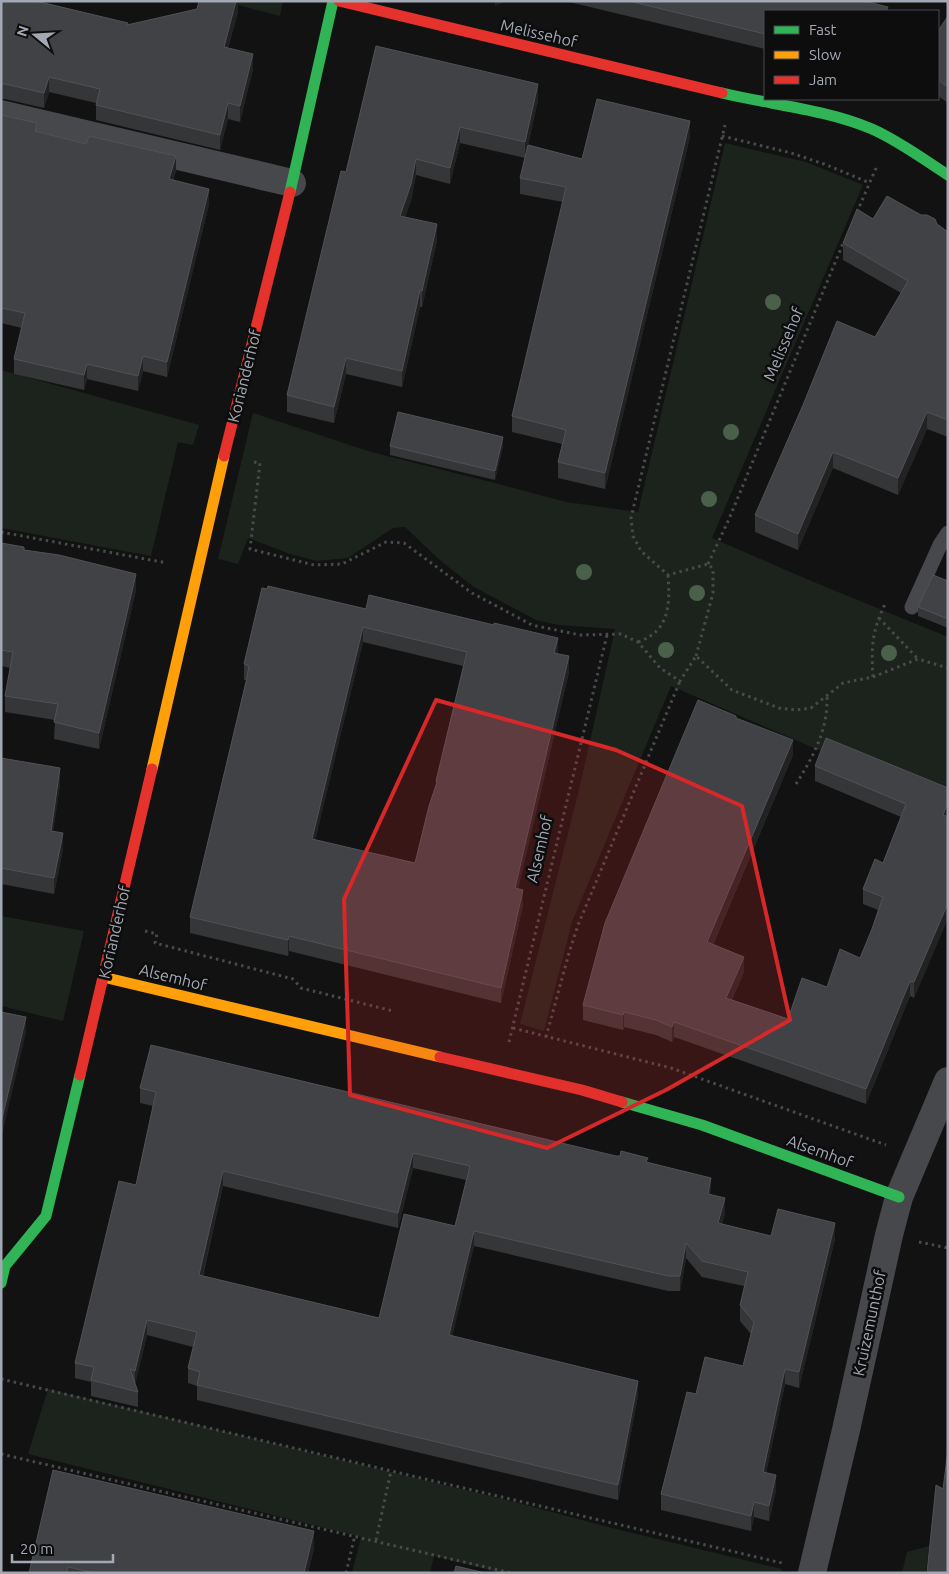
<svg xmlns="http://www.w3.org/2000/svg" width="949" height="1574" viewBox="0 0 949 1574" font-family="Ubuntu,sans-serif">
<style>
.green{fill:#1c231c}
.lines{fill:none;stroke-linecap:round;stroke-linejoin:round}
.path{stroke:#484a4d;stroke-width:3;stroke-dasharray:2.5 4;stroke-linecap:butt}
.lane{stroke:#47484b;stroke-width:15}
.street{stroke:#47484b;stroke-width:28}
.fast{stroke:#30b455;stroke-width:11}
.slow{stroke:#ff9f0a;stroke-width:11}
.jam{stroke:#e5322d;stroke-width:11}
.tree{fill:#4b604b}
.wall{fill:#343637;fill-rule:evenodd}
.shaded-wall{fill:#222223}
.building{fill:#404245;stroke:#505256;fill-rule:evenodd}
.marked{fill:#d62828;fill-opacity:0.2;stroke:#d62828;stroke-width:4;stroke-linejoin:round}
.labels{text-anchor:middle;stroke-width:5;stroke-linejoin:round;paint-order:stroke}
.street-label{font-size:16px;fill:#a3a9b4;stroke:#0d0d0e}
</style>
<rect width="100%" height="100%" fill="#121212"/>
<path class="green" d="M223 1H283L280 16Z
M725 143 806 162 863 185 712 538 816 583 948 637V806L671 686 572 922 544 1031 520 1024 580 786 615 629 559 625 536 620 474 587 442 562 405 527 393 528 348 558 317 561 290 554 248 538 238 564 218 559 253 413 371 452 491 482 566 502 638 512Z
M1 370 199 425 193 445 178 442 151 556 1 528Z
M1 916 84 931 63 1021 1 1006Z
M48 1389 511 1501 608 1527 782 1569 781 1573H502L434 1556 430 1573H352L361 1537 28 1454Z
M929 1546 926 1573H902L907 1552Z"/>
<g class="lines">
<path class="path" d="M722 136 791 153 824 164 870 183
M857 212 877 166
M254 462 260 463 250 549 314 565 342 564 386 542 404 543 472 593 532 625 580 635 621 634 638 642 660 668 680 681 696 656 732 690 779 708 796 710 811 708 843 683 873 677 918 659 948 668
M1 532 167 563
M708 564 729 519 844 241
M879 618 918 659
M638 642C670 631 670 604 668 575
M696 656 713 593V569L708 564 668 575 641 551 633 536 631 518 725 125
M873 677C871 646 872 631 886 602
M796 784C813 757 828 730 827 697
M145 931 157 934 155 943 293 979 301 988 393 1011
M513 1028 671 1068 886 1145
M546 1037 569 953 578 925 680 681
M509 1042 607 635
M919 1242 948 1248
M1 1379 782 1563
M1 1454 511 1573
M376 1540 391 1471
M346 1573 355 1535"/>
<path class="lane" d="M912 607 940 545 948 533"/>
<path class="street" d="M1 114 292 183
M812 1573 846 1430 889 1235 899 1197 948 1081"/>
<path class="fast" d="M722 93C772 105 824 109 872 129 899 141 923 159 948 175
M290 192 333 1
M622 1102 702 1125 899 1197
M1 1283 5 1266 46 1216 80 1075"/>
<path class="slow" d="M152 769 224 456
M103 977 440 1057"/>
<path class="jam" d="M339 1 722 93
M224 456 290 192
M440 1057 582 1090 622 1102
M80 1075 152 769"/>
</g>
<g class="tree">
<circle cx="773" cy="302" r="8"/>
<circle cx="731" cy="432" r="8"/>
<circle cx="709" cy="499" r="8"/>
<circle cx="584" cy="572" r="8"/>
<circle cx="697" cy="593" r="8"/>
<circle cx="666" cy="650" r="8"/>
<circle cx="889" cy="653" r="8"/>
</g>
<path class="wall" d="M1 1 128 25 238 1V12L228 48 253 69 240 122 228 119 220 150 96 120V103L49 92 44 108 5 99H1Z
M565 1H864L888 11H765V49Z
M948 16V103L938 96V31Z
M376 46 538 100 528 145 582 159 690 137 605 489 558 478V462L562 444 512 432V416L563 202 520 194V178L525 158 460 143 450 184 416 175 411 201 405 217 437 241 422 307H420L402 387 346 374 334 423 287 412V395L346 172Z
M1 115 37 132 176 171 173 180 209 204 167 377 143 371 138 391 87 379 84 390 14 374V359L22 328 1 323Z
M873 219 937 224 948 232V437L927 429 898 495 833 468 798 550 755 532V515L875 337 901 293 843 260V243Z
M390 446H503L495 480 390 455Z
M1 543 24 550 136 590 99 749 54 739 55 720 5 712V696L10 668 1 666Z
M948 581V628L918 616V607Z
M262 588 558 654 569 672 518 888 523 905 501 1003 289 951 288 956 190 933V917L246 680H244V664ZM363 642 463 666 436 781V787L415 863 315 840Z
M736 718 793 755 713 945 744 972 732 1000 788 1019 827 987 860 958 872 929 878 910 863 904V889L883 863 901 817 815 781V766L948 788V918L914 998 910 996 866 1104 674 1037 672 1042 656 1035 624 1027 623 1030 583 1020V1005Z
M1 758 60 784 53 831 63 849 54 894 1 884Z
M140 1088 616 1156 648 1162 711 1194 725 1213 722 1224 771 1236 835 1239 799 1388 785 1384 766 1473 776 1490 769 1521 754 1517 751 1531 661 1510V1494L696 1394 743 1366 751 1334 740 1321V1305L744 1286 702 1277 686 1258 680 1291H668L474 1246 452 1336 638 1396 618 1500 197 1400V1386L188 1383V1368L193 1347 147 1335 135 1384 138 1392V1407L91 1396V1382L75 1378V1363L136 1185 153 1106 140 1103ZM413 1168 466 1180 455 1226 379 1318 203 1276 223 1186 398 1228Z
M53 1470 314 1548 308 1573H29Z"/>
<path class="shaded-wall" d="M236 1H238V12L224 62V47Z
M495 1H507L495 6Z
M253 54V69L240 122V106Z
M49 77V92L44 108V93Z
M538 84V100L525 159V142Z
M228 103V119L220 150V135Z
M690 121V137L605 489V473Z
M460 127V143L450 184V168Z
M176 156V171L169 195V179Z
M416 159V175L411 201 400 232V216Z
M209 189V204L167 377V362Z
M437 224V241L422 307V291Z
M420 290V307L402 387V371Z
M143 356V371L138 391V376Z
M346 358V374L334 423V407Z
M87 364V379L84 390V375Z
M927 412V429L898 495V478Z
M503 437V446L495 480V471Z
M833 452V468L798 550V534Z
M136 574V590L99 749V733Z
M363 627V642L312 854V839Z
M558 638V653L554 668V653Z
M569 656V672L515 903V888Z
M793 740V755L707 958V942Z
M60 768V784L51 847V831Z
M948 802V817L943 815Z
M63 833V849L54 894V878Z
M523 890V905L501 1003V988Z
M948 903V918L914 998V982Z
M289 936V951L288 956V940Z
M744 957V972L726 1013V998Z
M910 981V996L866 1104V1089Z
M624 1012V1027L623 1030V1015Z
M26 1017V1033L1 1139V1123Z
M674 1022V1037L672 1042V1027Z
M413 1153V1168L398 1228V1213Z
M223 1171V1186L199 1290V1275Z
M711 1178V1193L708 1209V1194Z
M725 1198V1213L718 1239V1223Z
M835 1223V1239L799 1388V1372Z
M474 1231V1246L449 1350V1335Z
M686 1243V1258L680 1291V1276Z
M147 1320V1335L135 1386V1371Z
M785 1369V1384L763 1487V1472Z
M638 1381V1396L618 1500V1485Z
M776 1475V1490L769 1521V1506Z
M754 1502V1517L751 1531V1516Z
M314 1531V1548L308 1573H304Z"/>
<path class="building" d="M1 1H36L128 23 127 25 197 9 199 1H236L224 47 253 54 240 106 228 103 220 135 96 105 100 89 49 77 44 93 5 84H1Z
M629 1H864L888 7 886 11H765V34Z
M948 16V87L938 80V31Z
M376 46 538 84 525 142 460 127 450 168 416 159 411 184 400 216 437 224 422 291 420 290 402 371 346 358 334 407 287 395 341 171 346 172Z
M597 99 690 121 605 473 558 462 566 430 512 416 566 187 520 178 528 145 582 159Z
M1 115 37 123 35 131 86 144 89 136 176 156 169 179 209 189 167 362 143 356 138 376 87 364 84 375 14 359 25 313 1 308Z
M887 196 921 215H927L935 219 937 224 948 232V420L927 412 898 478 833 452 798 534 755 515 803 405 837 321 875 337 908 281 843 243 857 209 873 219Z
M398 412 503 437 495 471 390 446Z
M1 543 24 547V550L59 555 136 574 99 733 54 722 58 704 5 696 13 652 1 650Z
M933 575 948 581V619L918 607Z
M268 586 366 609 369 595 494 625V623L558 638 554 653 569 656 515 888 523 890 501 988 289 936 288 940 190 917 247 678 249 666 244 664 262 588 267 589ZM363 627 467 652 436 781 437 782 429 806 415 863 312 839Z
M698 700 736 716V718L793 740 707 942 744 957 726 998 788 1019 802 978 827 987 840 949 860 958 872 929 883 897 863 889 875 859 883 863 906 804 815 766 826 738 948 788V802L943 815 948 817V903L914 982 910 981 866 1089 674 1022 672 1027 656 1020 624 1012 623 1015 583 1005 605 923Z
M1 758 60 768 51 831 63 833 54 878 1 868Z
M1 1012 26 1017 1 1123Z
M151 1045 616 1156H620L621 1151 648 1158 646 1162 711 1178 708 1194 725 1198 718 1223 771 1236 778 1209 835 1223 799 1372 785 1369 763 1472 776 1475 769 1506 754 1502 751 1516 661 1494 687 1392 696 1394 705 1357 743 1366 754 1322 740 1305 748 1272 702 1261 686 1243 680 1276H668L474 1231 449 1335 638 1381 618 1485 197 1385 200 1372 188 1368 197 1332 147 1320 135 1371 130 1369 138 1392 91 1380 94 1367 75 1363 119 1181 136 1185 156 1092 140 1088ZM413 1153 470 1166 455 1226 404 1214 379 1318 199 1275 223 1171 398 1213Z
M948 1450V1573H927L936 1485 943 1489Z
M53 1470 314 1531 304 1573H95L68 1567 66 1573H29Z
M456 1566 485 1573H454Z"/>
<path class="marked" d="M436 700 616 750 742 806 790 1020 666 1090 547 1148 350 1095 344 899Z"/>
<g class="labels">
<g class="street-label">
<text transform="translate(539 33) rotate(13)" y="6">Melissehof</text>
<text transform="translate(783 344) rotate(-67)" y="6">Melissehof</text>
<text transform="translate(244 376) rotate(-76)" y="6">Korianderhof</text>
<text transform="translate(539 849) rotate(-77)" y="6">Alsemhof</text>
<text transform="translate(114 932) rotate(-77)" y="6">Korianderhof</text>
<text transform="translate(173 977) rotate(14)" y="6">Alsemhof</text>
<text transform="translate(820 1151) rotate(20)" y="6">Alsemhof</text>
<text transform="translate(869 1323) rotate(-78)" y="6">Kruizemunthof</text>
</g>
</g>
<rect width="949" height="1574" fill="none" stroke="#a3a9b4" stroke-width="5"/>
<rect x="764" y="10" width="175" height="90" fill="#0d0d0e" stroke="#494b50"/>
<rect x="774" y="26" width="25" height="8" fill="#30b455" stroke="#494b50"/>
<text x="809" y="35" font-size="15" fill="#a3a9b4">Fast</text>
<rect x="774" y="51" width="25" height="8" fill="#ff9f0a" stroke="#494b50"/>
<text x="809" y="60" font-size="15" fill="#a3a9b4">Slow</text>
<rect x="774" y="76" width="25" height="8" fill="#e5322d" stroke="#494b50"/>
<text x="809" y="85" font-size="15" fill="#a3a9b4">Jam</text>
<g transform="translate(35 35) rotate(288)" stroke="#0d0d0e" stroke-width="4" paint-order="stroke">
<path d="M0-4L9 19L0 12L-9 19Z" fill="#a3a9b4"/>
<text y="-8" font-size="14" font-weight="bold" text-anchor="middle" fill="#a3a9b4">N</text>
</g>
<path d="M12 1554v8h101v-8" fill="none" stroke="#a3a9b4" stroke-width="2.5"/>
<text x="20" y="1554" font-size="15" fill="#a3a9b4" stroke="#0d0d0e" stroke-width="4" paint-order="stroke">20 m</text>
</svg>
